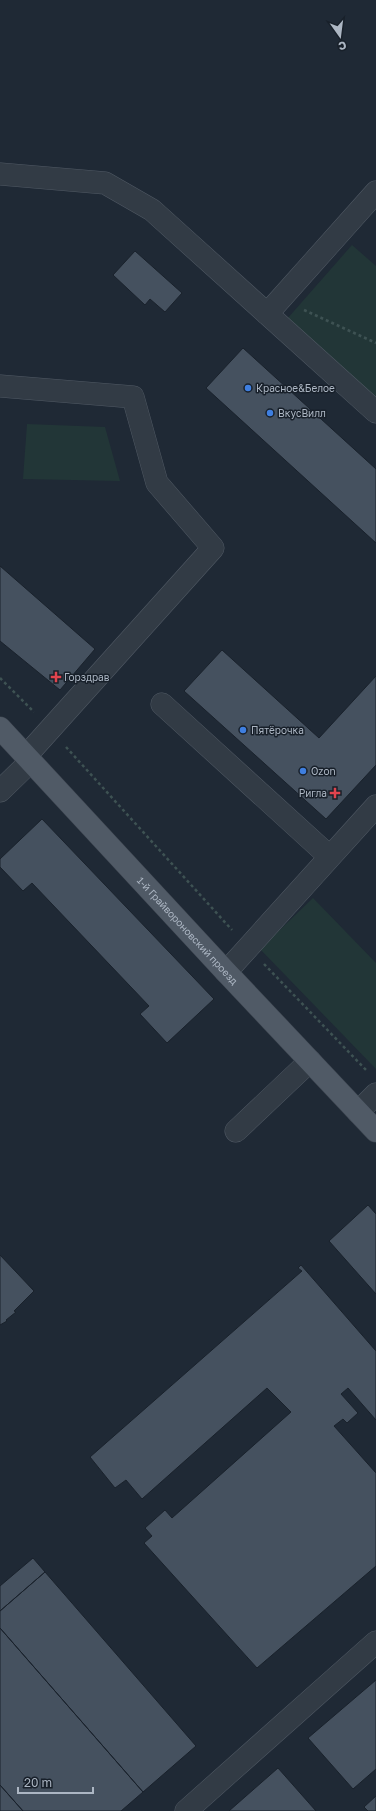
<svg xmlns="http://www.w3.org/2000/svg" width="376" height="1811" viewBox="0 0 376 1811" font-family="'Golos Text',sans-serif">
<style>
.green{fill:#223637}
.building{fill:#45515f;stroke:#1a222c}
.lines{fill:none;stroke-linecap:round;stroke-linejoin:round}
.minor-casing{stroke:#505964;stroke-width:23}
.major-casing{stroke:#3c444f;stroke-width:23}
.path{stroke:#3e5253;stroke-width:2.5;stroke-dasharray:3 3;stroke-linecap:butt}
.minor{stroke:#323b45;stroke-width:22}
.major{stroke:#505a66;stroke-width:22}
.shop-dot{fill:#3f7fe0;stroke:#18202a;stroke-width:1.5}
.health-dot{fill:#e0444e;stroke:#18202a;stroke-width:1.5}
.labels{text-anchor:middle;stroke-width:3;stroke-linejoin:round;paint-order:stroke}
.poi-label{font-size:10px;fill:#acb6c3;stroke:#18202a;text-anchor:start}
.street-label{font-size:10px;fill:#acb6c3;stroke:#18202a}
</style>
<rect width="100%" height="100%" fill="#1f2935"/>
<path class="green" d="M352 245 376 266V398L287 319Z
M27 424 105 427 120 481 23 479Z
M313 898 376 963V1069L260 949Z"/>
<path class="building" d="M135 251 182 293 165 312 150 299 145 305 113 275Z
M243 348 376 469V543L206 388Z
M0 566 95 649 60 690 0 641Z
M222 650 319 738 376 676V765L326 819 184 691Z
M42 819 214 999 167 1043 140 1014 149 1006 32 883 23 891 0 867V859Z
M368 1205 376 1214V1294L329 1241Z
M0 1255 34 1291 14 1311 16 1312 6 1320 7 1321 0 1325Z
M301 1265 376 1351V1420L348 1388 341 1394 358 1413 347 1423 343 1419 334 1426 376 1473V1566L257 1668 144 1543 152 1536 145 1528 165 1510 172 1518 291 1412 267 1388 142 1499 126 1480 115 1488 90 1457 302 1271 298 1268Z
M33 1558 45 1572 0 1611V1586Z
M45 1572 196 1746 143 1792 0 1628V1611Z
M0 1628 143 1792 121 1811H23L0 1785Z
M376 1680V1769L353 1789 308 1738Z
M278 1768 316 1811H229Z
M0 1785 23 1811H0Z
M376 1796V1811H368L364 1807Z"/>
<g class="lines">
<g class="minor-casing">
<path id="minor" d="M0 174 105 183 152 210 376 412
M267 314 376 192
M0 386 133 397 157 483 213 548 26 756
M162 704 330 857
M0 791 31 761
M226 972 376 806
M358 1112 376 1094
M236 1131 310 1061
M186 1811 376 1642"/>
</g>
<g class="major-casing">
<g id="major">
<path id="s1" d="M0 728 226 972 376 1131"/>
</g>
</g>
<path class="path" d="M304 310 376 343
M0 678 34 712
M66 747 232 930
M264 964 367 1071"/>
<use href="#minor" class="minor"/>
<use href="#major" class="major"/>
</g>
<g class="shop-dot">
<circle cx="248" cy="388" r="4"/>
<circle cx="270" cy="413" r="4"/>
<circle cx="243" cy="730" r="4"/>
<circle cx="303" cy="771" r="4"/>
</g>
<g class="health-dot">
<path d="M54 671h4v4h4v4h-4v4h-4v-4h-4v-4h4z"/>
<path d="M333 787h4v4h4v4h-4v4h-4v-4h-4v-4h4z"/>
</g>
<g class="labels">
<g class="poi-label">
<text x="256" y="392">Красное&amp;Белое</text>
<text x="278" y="417">ВкусВилл</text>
<text x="64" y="681">Горздрав</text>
<text x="251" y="734">Пятёрочка</text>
<text x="311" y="775">Ozon</text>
<text x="327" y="797" text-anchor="end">Ригла</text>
</g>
<g class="street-label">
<text dy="4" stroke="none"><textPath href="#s1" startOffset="276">1-й Грайвороновский проезд</textPath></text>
</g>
</g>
<g transform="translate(340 36) rotate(166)" stroke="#18202a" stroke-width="3" paint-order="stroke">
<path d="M0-3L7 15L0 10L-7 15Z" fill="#acb6c3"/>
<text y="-6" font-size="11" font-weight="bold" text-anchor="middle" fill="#acb6c3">С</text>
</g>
<path d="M18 1787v6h75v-6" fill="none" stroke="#acb6c3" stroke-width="2"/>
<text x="24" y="1787" font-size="12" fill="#acb6c3" stroke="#18202a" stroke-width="3" paint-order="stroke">20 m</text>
</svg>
